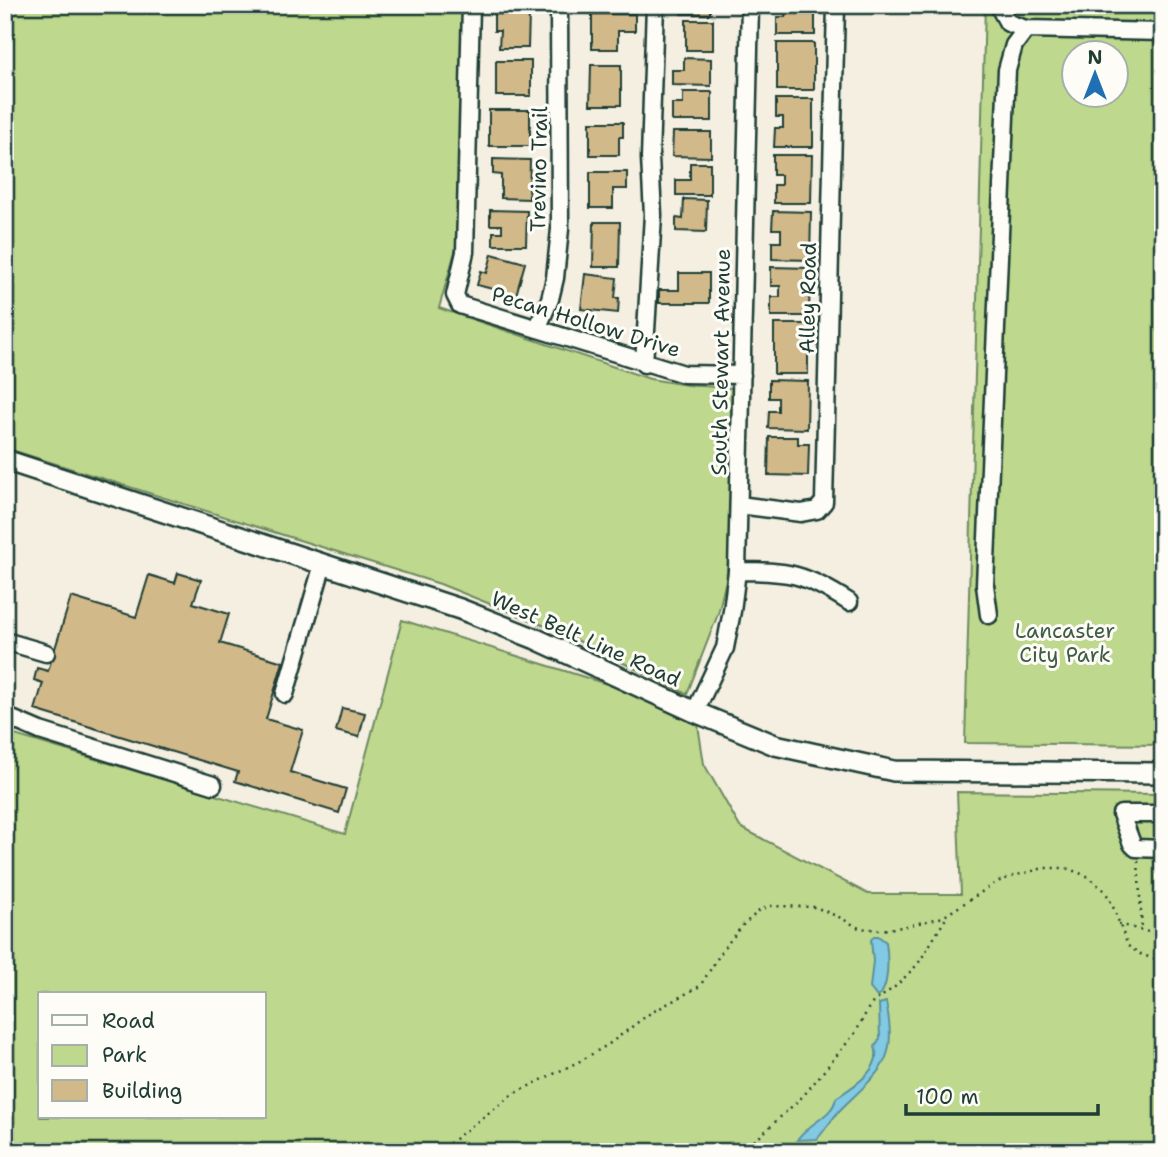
<svg xmlns="http://www.w3.org/2000/svg" width="1168" height="1157" viewBox="0 0 1168 1157" font-family="'Shantell Sans',sans-serif">
<style>
.green{fill:#bed88e;stroke:#6e8a61;stroke-width:2;fill-rule:evenodd}
.water{fill:#82c9e3;stroke:#5a919d;stroke-width:2}
.building{fill:#d2b989;stroke:#1f3d34;stroke-width:2}
.lines{fill:none;stroke-linecap:round;stroke-linejoin:round}
.minor-casing{stroke:#1f3d34;stroke-width:21}
.major-casing{stroke:#1f3d34;stroke-width:24}
.path{stroke:#1f3d34;stroke-width:2.5;stroke-dasharray:2 5;stroke-linecap:butt}
.minor{stroke:#fdfcf7;stroke-width:16}
.major{stroke:#fdfcf7;stroke-width:19}
.labels{text-anchor:middle;stroke-width:6;stroke-linejoin:round;paint-order:stroke}
.street-label{font-size:21px;fill:#1f3d34;stroke:#fdfcf7}
.park-label{font-size:21px;fill:#3f5c46;stroke:#fdfcf7}
</style>
<rect width="100%" height="100%" fill="#f4efe1"/>
<filter id="ink" filterUnits="userSpaceOnUse"><feTurbulence type="fractalNoise" baseFrequency=".0143" numOctaves="2"/><feDisplacementMap in="SourceGraphic" scale="14" xChannelSelector="R" yChannelSelector="G"/><feConvolveMatrix kernelMatrix="1 2 1 2 8 2 1 2 1" color-interpolation-filters="sRGB"/></filter>
<g filter="url(#ink)">
<path class="green" d="M5 5H468L458 241 439 308 650 379 687 385 732 388 730 544 726 580 718 614 687 694 558 631 440 584 5 448Z
M985 5H1163V745L965 743ZM1074 52H1116V94H1074Z
M402 620 696 712 704 764 740 827 868 894H961L957 792 1163 794V1152H5V732L345 834ZM40 994H264V1117H40Z"/>
<path class="water" d="M874 936H878L886 942C888 956 890 990 877 997L870 988 873 961 871 940Z
M886 1002C897 1059 885 1067 845 1105 834 1115 827 1128 817 1139L797 1140C806 1124 833 1117 836 1098 851 1088 883 1070 875 1047L880 1038 879 1004Z"/>
<path class="building" d="M681 5H710V14H681Z
M786 5H815V35H777V17H785Z
M494 14H529L528 48H499L500 31H494Z
M592 14H635V31H618V49H592Z
M686 20H713V50H686Z
M777 43H814V90H777Z
M684 58 711 59V86L672 85V70H684Z
M496 61H531V96H496Z
M591 65H621V105H590Z
M683 92H712V121H672V104H683Z
M776 99H813V147H774L775 128H783V117H776Z
M489 110H530V146H489Z
M590 122H623V137H619V155H590Z
M673 132H711V157L672 156Z
M773 155H812L811 203H774V185H781V175H773Z
M493 159 530 160 529 199 501 198V175L493 174Z
M690 163H710V195H676V180H690Z
M590 172H627V189H613V208H590Z
M684 199 707 200 706 232 676 231V218L683 219Z
M490 210 527 211 526 245H493V232H502V225H490Z
M773 211 811 212 810 260 772 259V242H781V229H772Z
M594 222H620L619 267H593Z
M492 254 525 263 516 295 477 285 481 271 487 273Z
M771 267 810 268 809 316H771V297H780V286H771Z
M679 273H709V303H659V290H679Z
M585 274 617 278 615 298H619L618 313 581 309Z
M774 324H808V374H774Z
M769 380 808 381 807 429 768 428 769 411H778V398H769Z
M769 437H798V444H809L808 476 768 475Z
M178 573 201 580 193 603 229 614 220 643 283 662 266 719 303 730 290 772 346 789 339 813 235 781 238 772 35 710 43 683 34 680 37 668 48 671 71 597 136 617 149 575 175 583Z
M342 708 365 713 359 737 336 731Z"/>
<g class="lines">
<g class="minor-casing">
<path id="minor" d="M471 5 465 252 455 295 460 305 684 374 742 375
M998 5 1008 23 1026 29 1163 32
M537 329 550 299 555 278 560 229 559 5
M644 364 653 215 650 158 655 5
M739 505 801 513 817 510 824 502 836 5
M737 571C789 571 804 573 849 602
M989 615 985 585 1007 70 1014 45 1026 29
M5 641 46 653
M285 694 323 564
M695 712 725 648 732 611 737 571 750 5
M5 716 40 731 213 785
M1163 814H1121L1132 844 1136 848 1163 849"/>
</g>
<g class="major-casing">
<path id="major" d="M5 460 460 609 536 639 695 712 775 745 894 771 1163 773"/>
</g>
<path class="path" d="M1138 861 1142 930
M1119 924 1163 936
M438 1152 513 1094 582 1060 609 1044 649 1014 700 986 724 948 743 925 760 910 770 906 815 907 841 918 859 928 880 930 903 927 943 917 997 882 1017 875 1044 868H1066L1087 876 1105 891 1112 904 1128 946 1142 955 1163 961
M736 1152 757 1139 804 1095 856 1032 870 1005 896 986 918 964 948 915"/>
<use href="#minor" class="minor"/>
<use href="#major" class="major"/>
</g>
</g>
<g class="labels">
<g class="street-label">
<text transform="translate(539 169) rotate(-89)" y="7">Trevino Trail</text>
<text transform="translate(808 298) rotate(-89)" y="7">Alley Road</text>
<text transform="translate(586 322) rotate(17)" y="7">Pecan Hollow Drive</text>
<text transform="translate(721 362) rotate(-89)" y="7">South Stewart Avenue</text>
<text transform="translate(586 639) rotate(24)" y="7">West Belt Line Road</text>
</g>
<g class="park-label">
<text x="1065" y="638">Lancaster<tspan x="1065" dy="24">City Park</tspan></text>
</g>
</g>
<rect width="1168" height="1157" fill="none" stroke="#fdfcf7" stroke-width="28"/>
<rect x="14" y="14" width="1140" height="1129" fill="none" stroke="#1f3d34" stroke-width="2.5" filter="url(#ink)"/>
<rect x="38" y="992" width="228" height="126" fill="#fdfcf7" stroke="#a4b0a9" stroke-width="2"/>
<rect x="52" y="1015" width="35" height="10" fill="#fdfcf7" stroke="#a4b0a9" stroke-width="2"/>
<text x="102" y="1028" font-size="21" fill="#1f3d34">Road</text>
<rect x="52" y="1045" width="35" height="21" fill="#bed88e" stroke="#a4b0a9" stroke-width="2"/>
<text x="102" y="1062" font-size="21" fill="#1f3d34">Park</text>
<rect x="52" y="1080" width="35" height="21" fill="#d2b989" stroke="#a4b0a9" stroke-width="2"/>
<text x="102" y="1098" font-size="21" fill="#1f3d34">Building</text>
<g transform="translate(1095 74)"><circle r="33" fill="#fdfcf7" stroke="#a4b0a9" stroke-width="2"/>
<path d="M0-5L12 26L0 18L-12 26Z" fill="#1f6fb2"/>
<text y="-10" font-size="19" font-weight="bold" text-anchor="middle" fill="#1f3d34">N</text>
</g>
<path d="M906 1104v10h192v-10" fill="none" stroke="#1f3d34" stroke-width="3.5"/>
<text x="916" y="1104" font-size="21" fill="#1f3d34" stroke="#fdfcf7" stroke-width="5" paint-order="stroke">100 m</text>
</svg>
